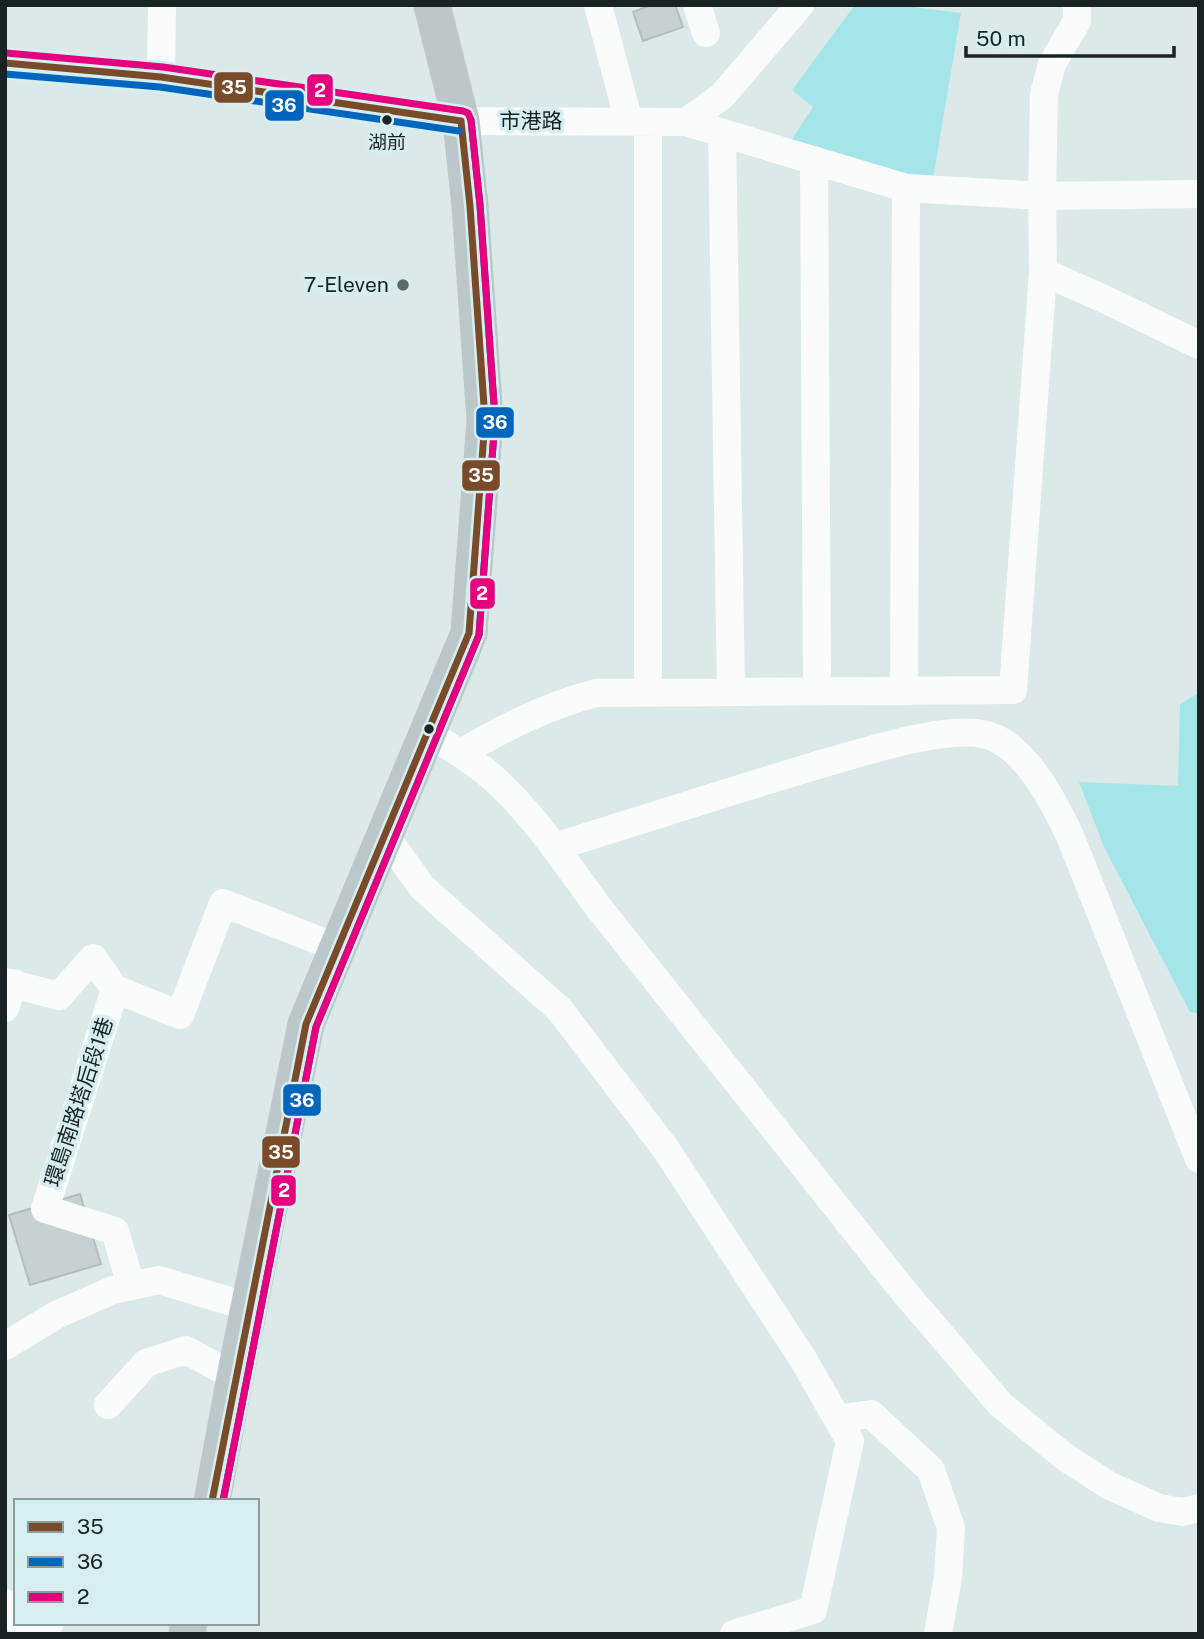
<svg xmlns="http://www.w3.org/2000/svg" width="1204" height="1639" viewBox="0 0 1204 1639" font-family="'Public Sans','Noto Sans TC',sans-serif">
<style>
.green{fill:#a3e5e8}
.building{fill:#c7d1d1;stroke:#b3bdbe;stroke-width:2}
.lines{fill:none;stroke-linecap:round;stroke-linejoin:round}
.minor{stroke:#fafcfc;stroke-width:28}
.major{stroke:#bbc7c8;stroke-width:37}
.bus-1-casing{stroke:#d6eeef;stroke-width:12}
.bus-2-casing{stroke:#d6eeef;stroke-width:12}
.bus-3-casing{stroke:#d6eeef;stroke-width:12}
.bus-1{stroke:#7a4b2a;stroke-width:7}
.bus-2{stroke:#0065bd;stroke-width:7}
.bus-3{stroke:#e5007d;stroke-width:7}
.bus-dot{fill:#1a2323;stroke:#d6eeef;stroke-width:2.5}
.poi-dot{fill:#5e6868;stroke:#d6eeef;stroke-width:2.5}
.labels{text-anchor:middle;stroke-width:7;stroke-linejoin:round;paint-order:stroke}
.bus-label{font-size:19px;fill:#1a2323;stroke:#d6eeef}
.street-label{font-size:21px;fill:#1a2323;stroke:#d6eeef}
.poi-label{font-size:21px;fill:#1a2323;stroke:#d6eeef;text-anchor:end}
.line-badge{stroke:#d6eeef;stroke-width:2.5}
.badge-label{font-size:19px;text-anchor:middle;font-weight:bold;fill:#fff}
</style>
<rect width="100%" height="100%" fill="#dce9e9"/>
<path class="green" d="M855 5H898L961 13 932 185 784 151 813 107 792 90Z
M1199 693V1013L1190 1012 1104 847 1079 782 1178 786 1180 704Z"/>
<path class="building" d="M651 5H675L683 27 643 41 633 12Z
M80 1194 101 1264 30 1285 9 1215Z"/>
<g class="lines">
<path class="minor" d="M598 5 629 122
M697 5 706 33
M1077 5V21L1052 64 1044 94 1042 196 1199 194
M5 63 161 77 461 121 686 122 722 96 800 5
M161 77 162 5
M686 122 906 188 1042 196 1043 272 1102 298 1199 345
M722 133 731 692
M814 160 817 691
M904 691 906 188
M648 692V122
M427 733C448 745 467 757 486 772 531 809 564 861 599 908L901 1288 1001 1405 1065 1457 1108 1485 1159 1508 1183 1512 1199 1508
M461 753C505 727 547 706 596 693L1013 690 1043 272
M384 834 422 887 560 1010 665 1148 803 1359 850 1441 813 1610 734 1634
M554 847C645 819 736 789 828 762 867 751 944 726 983 734 1024 742 1054 802 1070 836L1199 1159
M5 982 59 996 93 958 115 989
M115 989 45 1209 115 1231 131 1286
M115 989 180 1015 223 903 338 948
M5 1008 14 983
M5 1346 56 1315 113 1290 159 1280 249 1307
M108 1405 146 1363 186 1350 235 1377
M838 1419 871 1414 931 1470 951 1528 948 1577 938 1634
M5 1603 16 1619
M30 1634 50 1623"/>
<path class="major" d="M212 1501 235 1377 306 1024 469 633 485 420 470 206 461 121 432 5
M187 1634 189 1623"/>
<g class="bus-1-casing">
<path id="bus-1" d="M5 63 161 77 461 121
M212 1501 306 1024 469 633 485 420 470 206 461 121"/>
</g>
<g class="bus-2-casing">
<path id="bus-2" d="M5 74 160 87 459 131
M223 1501 316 1027 479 635 495 419 480 205 471 120"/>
</g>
<g class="bus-3-casing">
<path id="bus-3" d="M6 53 163 67 463 111 468 113 471 120 480 205 495 419 479 635 316 1027 223 1501"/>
</g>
<use href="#bus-1" class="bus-1"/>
<use href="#bus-2" class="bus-2"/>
<use href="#bus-3" class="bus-3"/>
</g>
<g class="bus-dot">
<circle cx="387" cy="120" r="6"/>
<circle cx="429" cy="729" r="6"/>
</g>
<circle class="poi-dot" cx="403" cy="285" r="7"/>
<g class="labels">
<g class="bus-label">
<text x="387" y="149">湖前</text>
</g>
<g class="street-label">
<text x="531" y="128">市港路</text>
<text transform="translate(79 1102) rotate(-72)" y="7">環島南路塔后段1巷</text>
</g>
<g class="poi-label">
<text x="389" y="292">7-Eleven</text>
</g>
</g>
<g class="line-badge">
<rect x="213" y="71" width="41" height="33" rx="7" fill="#7a4b2a"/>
<rect x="306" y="73" width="28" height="34" rx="7" fill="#e5007d"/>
<rect x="264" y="89" width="41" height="33" rx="7" fill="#0065bd"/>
<rect x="475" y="406" width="40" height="33" rx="7" fill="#0065bd"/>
<rect x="461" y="459" width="40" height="33" rx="7" fill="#7a4b2a"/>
<rect x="469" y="577" width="27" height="33" rx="7" fill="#e5007d"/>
<rect x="282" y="1083" width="40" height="34" rx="7" fill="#0065bd"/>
<rect x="261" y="1135" width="40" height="34" rx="7" fill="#7a4b2a"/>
<rect x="270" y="1174" width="27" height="33" rx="7" fill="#e5007d"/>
</g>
<g class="badge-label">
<text x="234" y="94">35</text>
<text x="320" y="97">2</text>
<text x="284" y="112">36</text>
<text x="495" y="429">36</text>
<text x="481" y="482">35</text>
<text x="482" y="600">2</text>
<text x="302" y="1107">36</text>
<text x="281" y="1159">35</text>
<text x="284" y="1197">2</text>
</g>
<rect width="1204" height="1639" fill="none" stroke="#1a2323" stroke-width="14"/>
<rect x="14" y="1499" width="245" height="126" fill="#d6eeef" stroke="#8b9d9d" stroke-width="2"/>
<rect x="28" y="1522" width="35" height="10" fill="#7a4b2a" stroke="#8b9d9d" stroke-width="2"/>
<text x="77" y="1534" font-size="21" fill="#1a2323">35</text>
<rect x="28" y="1557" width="35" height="10" fill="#0065bd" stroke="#8b9d9d" stroke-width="2"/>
<text x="77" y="1569" font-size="21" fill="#1a2323">36</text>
<rect x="28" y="1592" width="35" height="10" fill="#e5007d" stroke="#8b9d9d" stroke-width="2"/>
<text x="77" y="1604" font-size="21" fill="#1a2323">2</text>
<path d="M966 46v10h208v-10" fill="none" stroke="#1a2323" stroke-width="3.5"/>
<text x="976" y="46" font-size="21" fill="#1a2323" stroke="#d6eeef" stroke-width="5" paint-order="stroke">50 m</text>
</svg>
